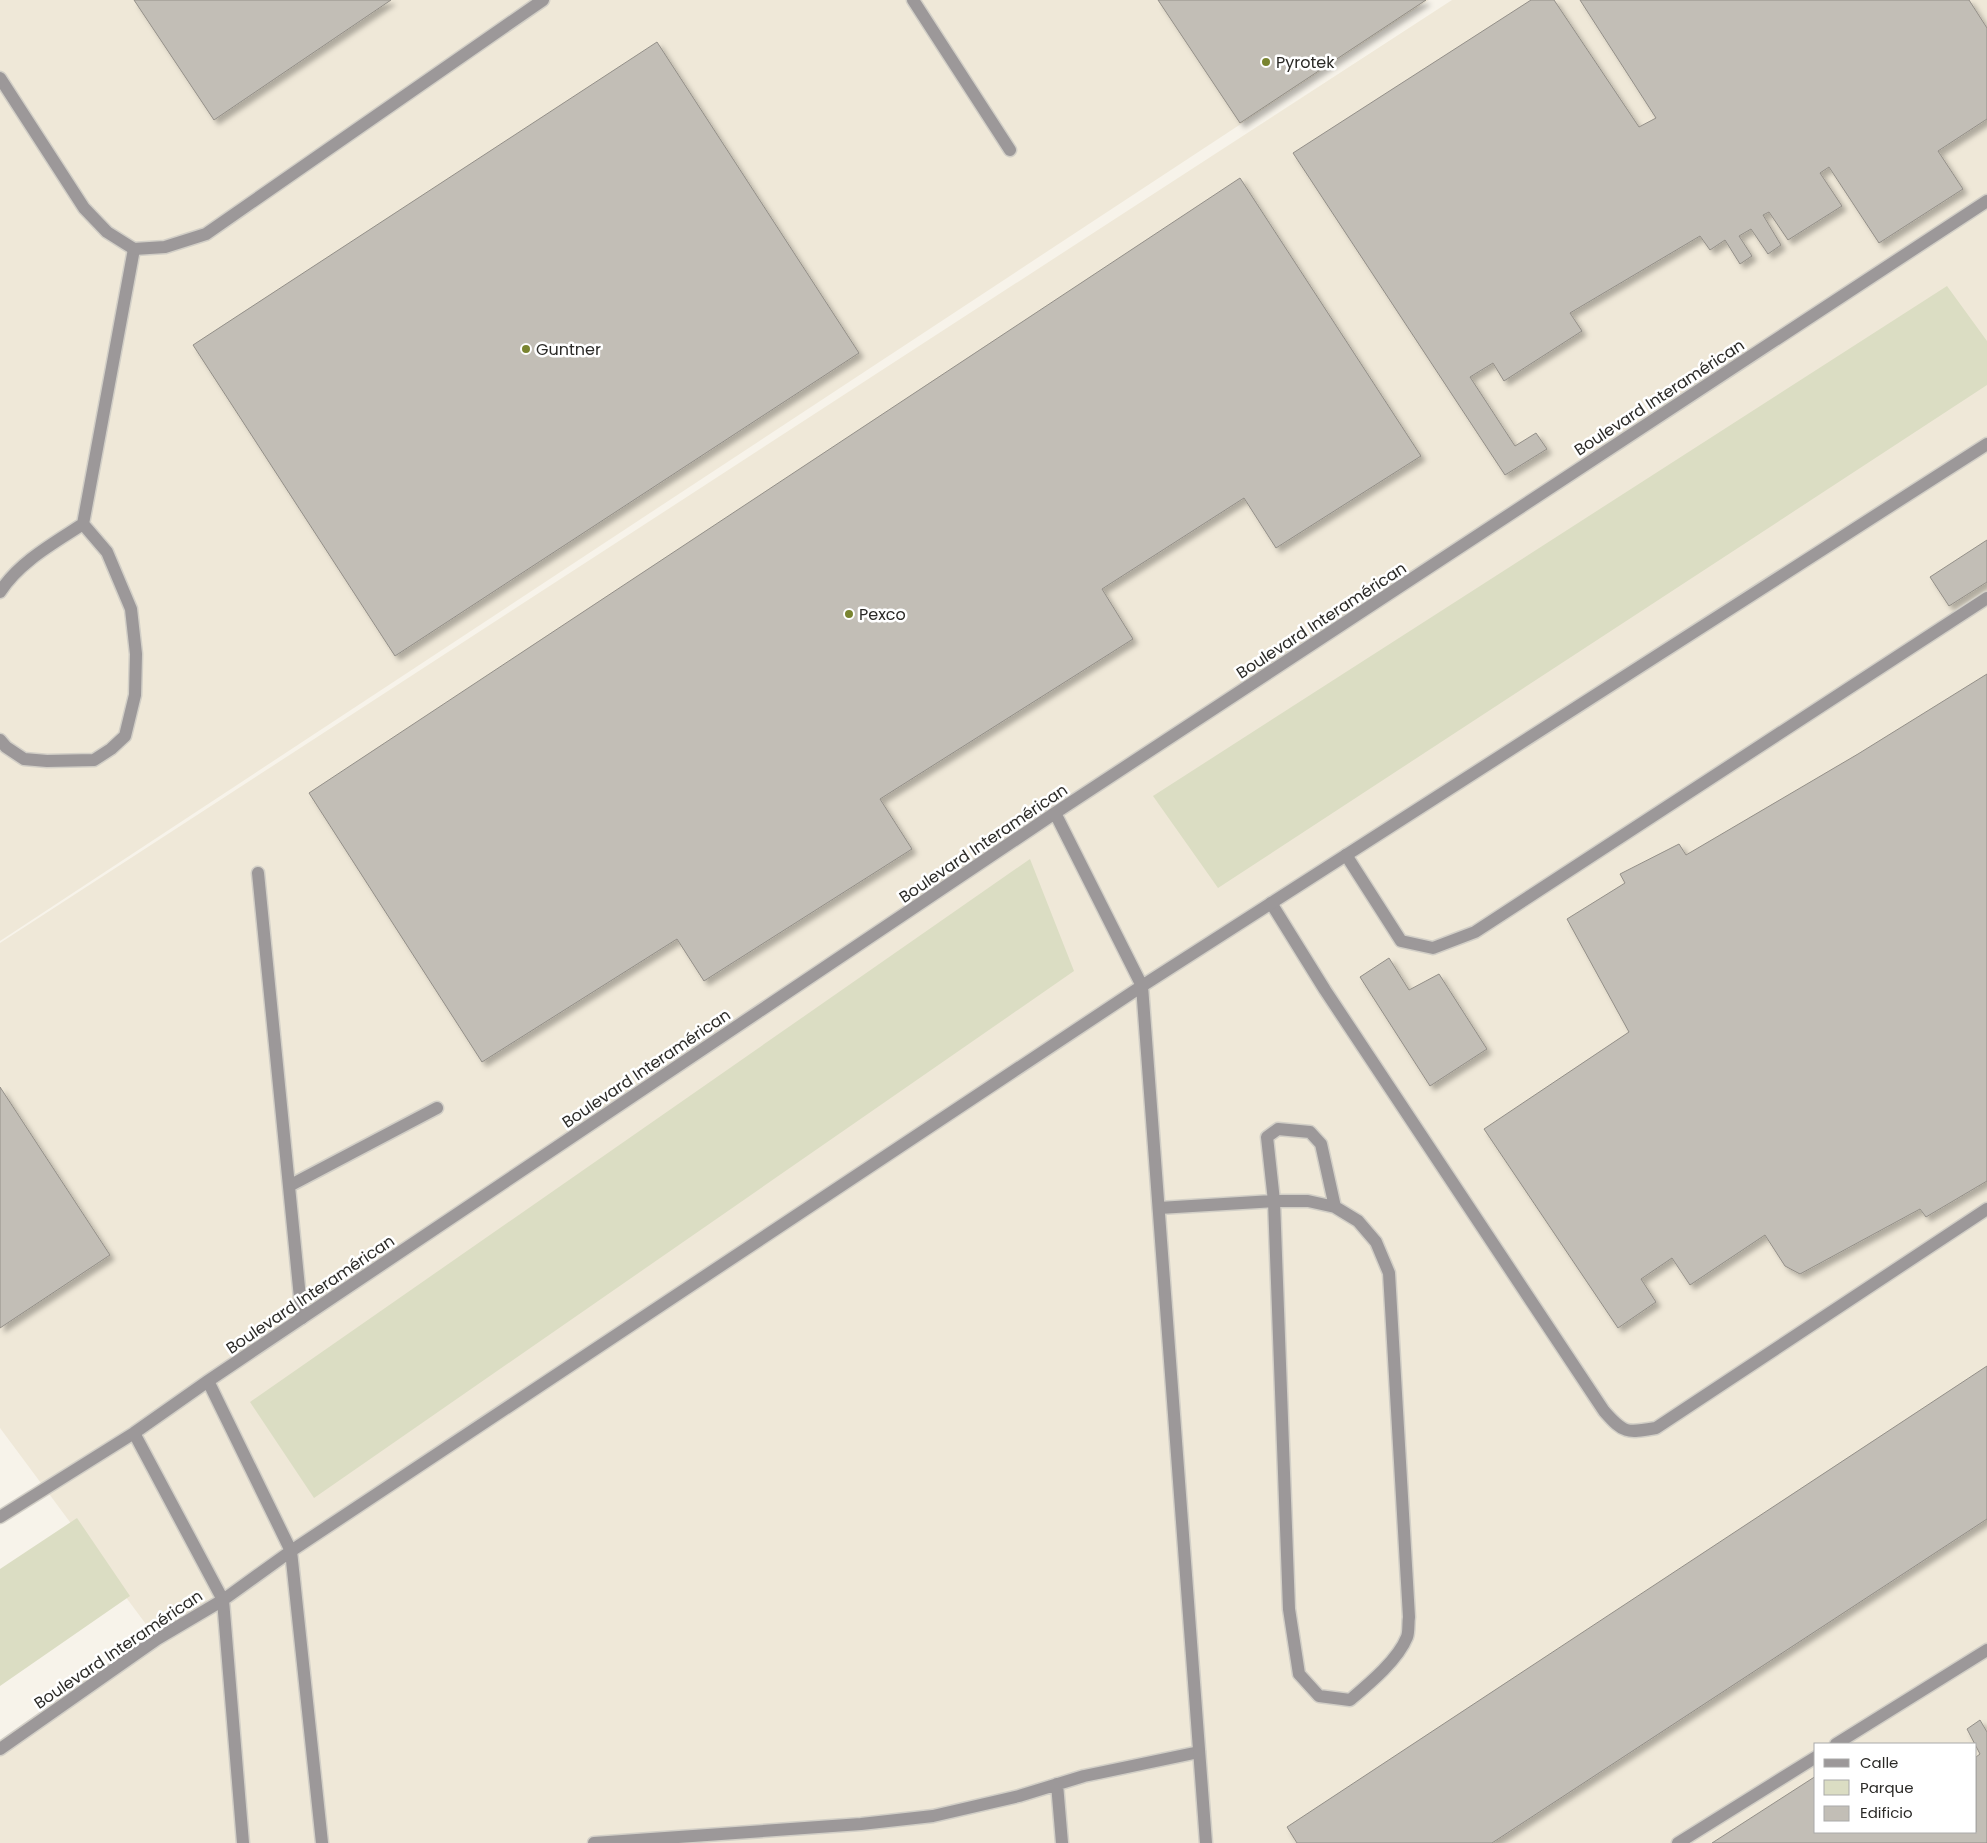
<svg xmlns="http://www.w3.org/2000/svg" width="1987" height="1843" viewBox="0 0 1987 1843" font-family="Poppins,sans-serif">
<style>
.built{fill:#efe8d8;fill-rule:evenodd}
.green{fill:#dbddc3}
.building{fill:#c2beb6;stroke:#938f88;filter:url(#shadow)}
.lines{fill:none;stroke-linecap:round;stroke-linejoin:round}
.lane-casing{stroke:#d2cfc7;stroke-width:15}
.street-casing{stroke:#d2cfc7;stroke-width:15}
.lane{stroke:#9c9899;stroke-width:12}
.street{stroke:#9c9899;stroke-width:12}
.poi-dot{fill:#798430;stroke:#fff;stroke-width:2}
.labels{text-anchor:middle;stroke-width:5;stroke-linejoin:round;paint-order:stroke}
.poi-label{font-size:16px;fill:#2b2a27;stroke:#fff;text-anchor:start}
.street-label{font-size:16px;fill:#2b2a27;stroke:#fff}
</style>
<defs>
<filter id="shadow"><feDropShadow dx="4.5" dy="4.5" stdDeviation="2.5" flood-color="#0004"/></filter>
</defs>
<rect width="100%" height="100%" fill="#f7f3ea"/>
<path class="built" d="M0 0H1429L0 941Z
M1452 0H1987V1843H0V1744L157 1639 0 1428V943ZM1816 1744H1976V1832H1816Z"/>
<path class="green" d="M1947 286 1987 341V385L1218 888 1153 796Z
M1030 859 1074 971 314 1498 250 1402Z
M77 1518 130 1596 0 1686V1569Z"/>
<path class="building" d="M134 0H391L214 120Z
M1158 0H1426L1240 123Z
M1531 0H1554L1639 127 1656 118 1580 0H1969L1987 28V119L1938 151 1963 189 1879 243 1829 167 1820 173 1842 206 1788 240 1769 212 1763 215 1781 245 1768 254 1751 229 1739 236 1752 256 1740 264 1725 240 1710 250 1700 236 1570 313 1582 331 1504 381 1493 363 1470 377 1515 446 1536 433 1547 449 1505 475 1293 153Z
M657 42 859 353 395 656 193 345Z
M1240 178 1421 456 1276 548 1244 498 1102 589 1133 639 880 799 912 849 704 981 677 939 482 1062 309 793Z
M1987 540V582L1949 606 1930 577Z
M1987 674V1181L1926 1217 1920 1209 1800 1274 1785 1266 1765 1235 1690 1285 1672 1258 1641 1279 1656 1302 1618 1328 1484 1129 1629 1032 1567 919 1625 883 1620 874 1679 844 1686 855 1858 754Z
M1389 958 1409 990 1439 974 1487 1049 1430 1086 1360 977Z
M0 1087 110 1255 0 1328Z
M1987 1366V1519L1492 1843H1297L1287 1827Z
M1980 1720 1987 1732V1843H1712L1816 1776V1832H1976V1757L1980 1754 1967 1729Z"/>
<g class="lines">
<g class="lane-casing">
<path id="lane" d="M0 592C19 562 54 543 83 524L134 249
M0 740 6 747 24 759 47 761 94 760 111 749 125 736 135 695 136 654 131 609 107 552 83 524
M1346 855 1401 941 1433 948 1475 932 1987 598
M258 873 302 1318
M1271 903 1325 990 1604 1411C1624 1434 1627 1433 1656 1428L1987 1209
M289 1186 437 1108
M1159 1208 1274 1201H1308L1335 1207 1358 1221 1376 1242 1389 1273 1409 1617C1408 1623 1409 1632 1407 1637 1398 1660 1369 1684 1350 1700L1319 1696 1299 1674 1289 1609 1274 1201 1267 1137 1278 1129 1310 1132 1321 1144 1335 1207
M1836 1744 1987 1650
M1057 1784 1062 1843
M594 1843 861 1824 933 1816 1019 1796 1084 1776 1199 1752
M1678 1843 1816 1757"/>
</g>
<g class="street-casing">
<path id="street" d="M913 0 1010 150
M0 78 84 208 107 232 134 249 165 247 206 234 543 0
M1055 813 1142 986 1206 1843
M208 1381 291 1551 322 1843
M134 1433 223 1600 243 1843
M0 1517 134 1433 208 1381 1055 813 1987 201
M0 1749 157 1639 223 1600 291 1551 1142 986 1987 444"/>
</g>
<use href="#lane" class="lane"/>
<use href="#street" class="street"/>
</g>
<g class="poi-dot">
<circle cx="1266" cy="62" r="5"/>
<circle cx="526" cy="349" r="5"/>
<circle cx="849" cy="614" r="5"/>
</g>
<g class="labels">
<g class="poi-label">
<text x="1276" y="68">Pyrotek</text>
<text x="536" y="355">Guntner</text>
<text x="859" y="620">Pexco</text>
</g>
<g class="street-label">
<text transform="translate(1659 397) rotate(-33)" y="6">Boulevard Interamérican</text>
<text transform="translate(1321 620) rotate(-33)" y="6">Boulevard Interamérican</text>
<text transform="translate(983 843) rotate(-34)" y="6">Boulevard Interamérican</text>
<text transform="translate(646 1068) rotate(-34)" y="6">Boulevard Interamérican</text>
<text transform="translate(310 1294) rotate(-34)" y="6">Boulevard Interamérican</text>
<text transform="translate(118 1649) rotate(-34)" y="6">Boulevard Interamérican</text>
</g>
</g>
<rect x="1814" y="1743" width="162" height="90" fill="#ffffff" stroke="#aaaaa9"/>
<rect x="1824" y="1759" width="25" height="8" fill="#9c9899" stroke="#aaaaa9"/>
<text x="1860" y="1768" font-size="15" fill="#2b2a27">Calle</text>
<rect x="1824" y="1780" width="25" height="15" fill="#dbddc3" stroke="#aaaaa9"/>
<text x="1860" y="1793" font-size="15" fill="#2b2a27">Parque</text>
<rect x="1824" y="1806" width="25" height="15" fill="#c2beb6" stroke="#aaaaa9"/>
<text x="1860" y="1818" font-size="15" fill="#2b2a27">Edificio</text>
</svg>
